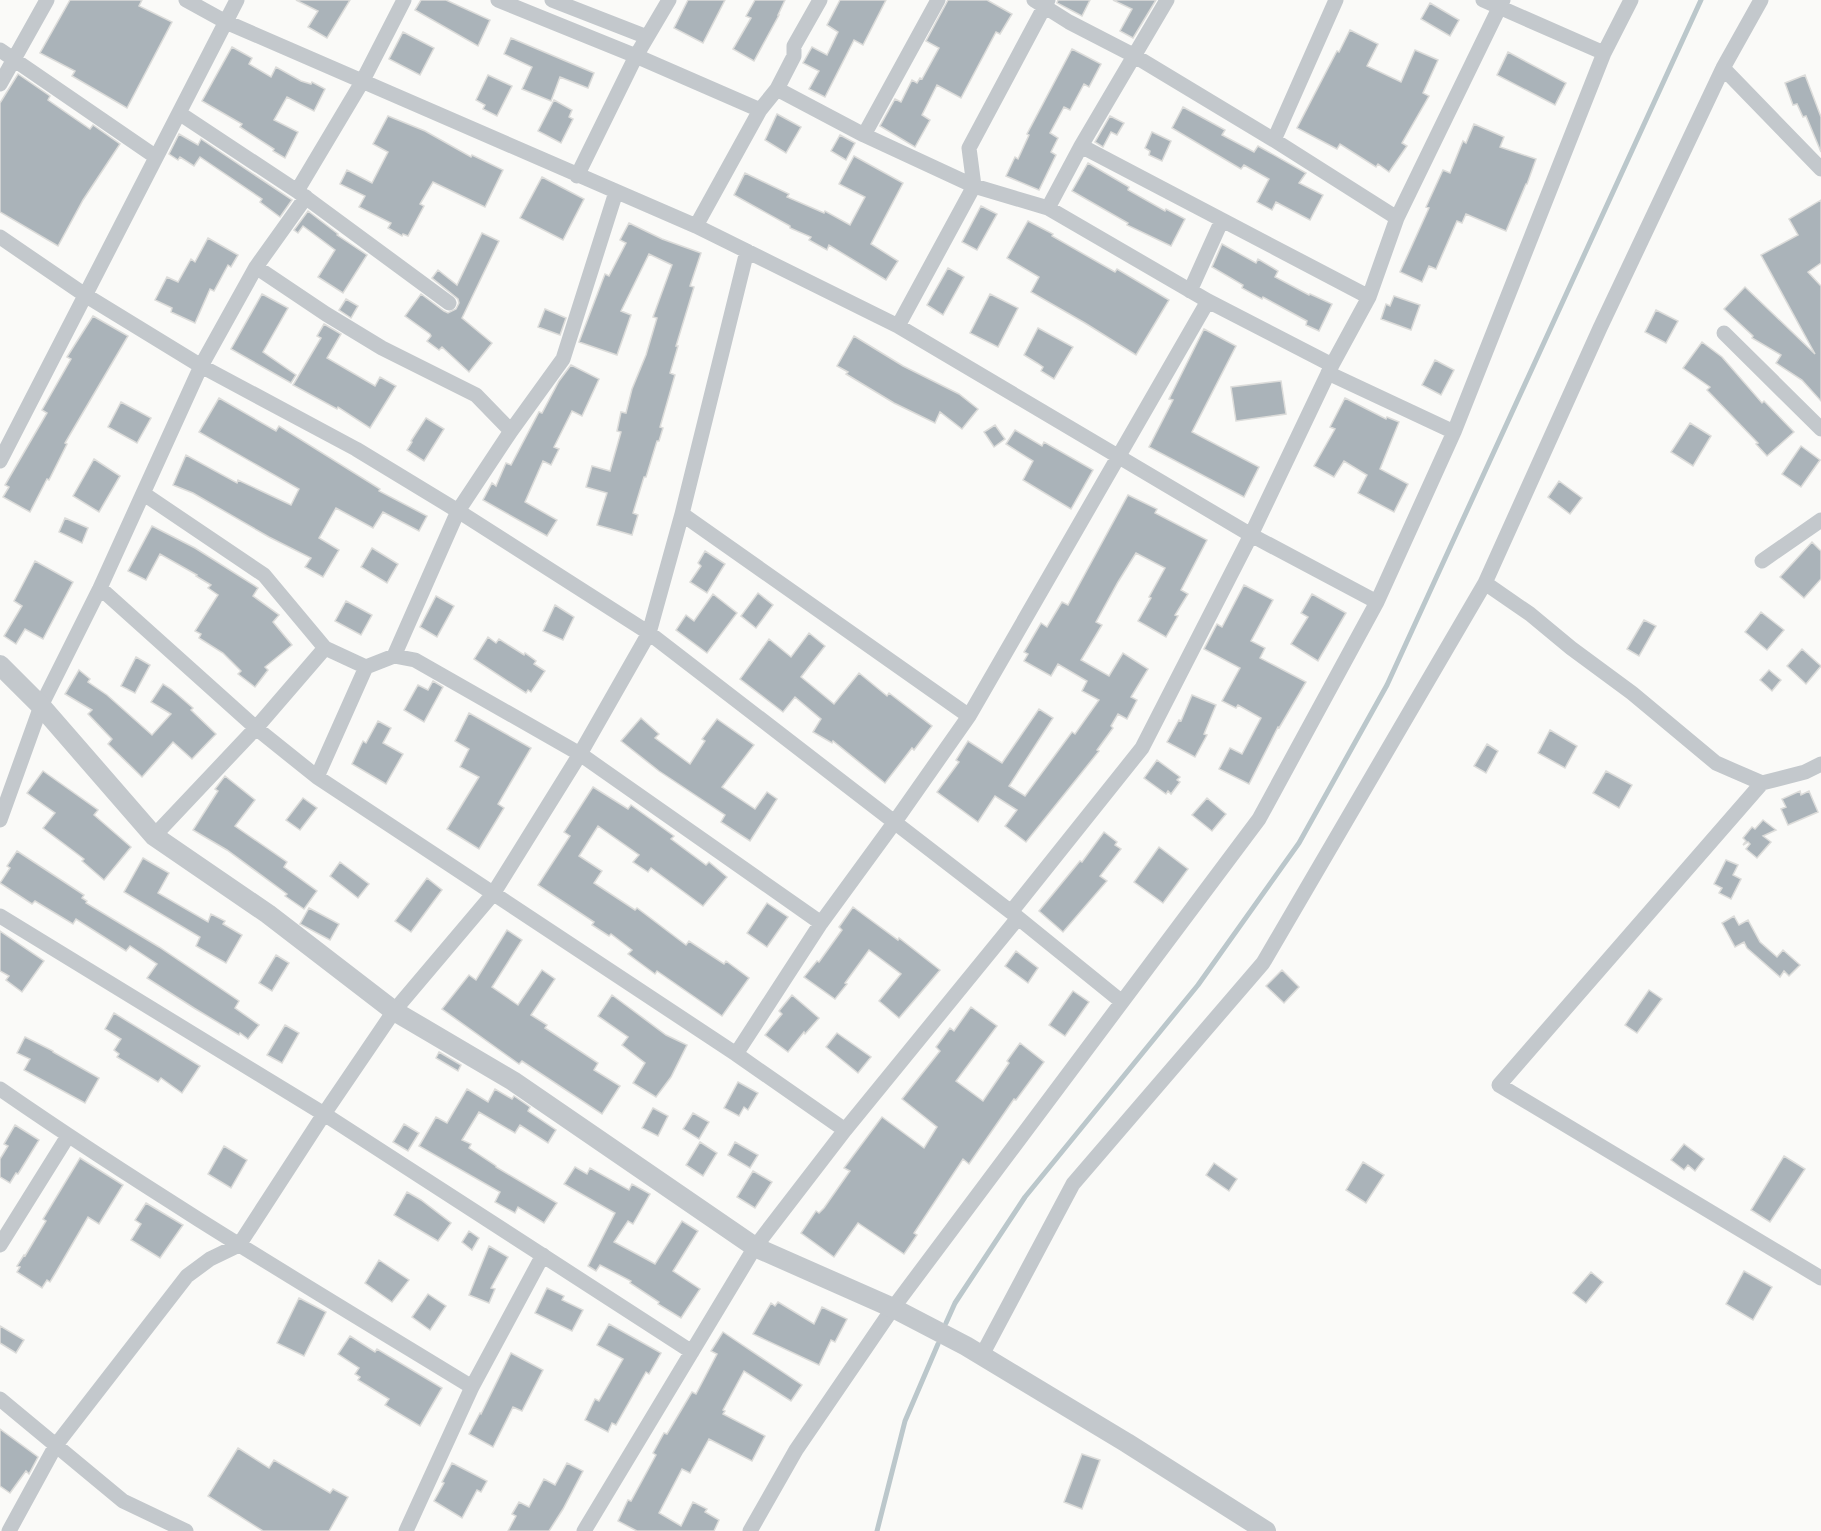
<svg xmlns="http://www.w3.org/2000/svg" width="1821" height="1531" viewBox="0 0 1821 1531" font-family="'PT Sans',sans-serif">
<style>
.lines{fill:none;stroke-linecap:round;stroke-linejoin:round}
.stream{stroke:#bbc7cb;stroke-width:5}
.building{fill:#aab3b9;stroke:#dcdcda;stroke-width:1.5}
.minor{stroke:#c3c8cc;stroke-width:15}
.tertiary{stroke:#c3c8cc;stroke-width:20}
</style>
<rect width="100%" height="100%" fill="#fafaf8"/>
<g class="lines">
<path class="stream" d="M946 1323 955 1303 1025 1197 1198 985 1299 843 1387 685 1701 0
M877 1531 905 1421 938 1344"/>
</g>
<path class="building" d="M70 0H142L139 6 172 22 127 108 72 76 75 71 40 53Z
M296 0H350L327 38 308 27 318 11Z
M421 0H446L490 20 478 46 415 10Z
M688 0H725L703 43 674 28Z
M755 0H785L778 15H779L754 61 733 49 751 18 746 16Z
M840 0H886L863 45 854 40 825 97 809 89 819 71 803 63 812 47 827 55 838 32 827 25Z
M948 0H987L1012 14 1000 34 996 32 961 98 937 85 922 115 930 120 915 147 880 126 895 99 901 102 912 80 917 83 920 78 922 79 939 48 926 41Z
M1058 0H1090L1082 16 1057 3Z
M1113 0H1156L1133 38 1120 31 1132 9Z
M1430 3 1459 20 1450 36 1421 19Z
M1350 30 1378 44 1367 66 1401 82 1415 50 1438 60 1423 93 1429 96 1402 143 1407 146 1389 172 1378 164 1376 167 1340 144 1337 149 1297 128 1337 51 1339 52Z
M403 32 434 48 420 75 389 59Z
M511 38 594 73 588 88 560 77 551 101 522 89 532 67 504 54Z
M232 47 252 58 249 64 271 77 276 67 301 81 311 84 312 82 325 89 314 111 287 97 274 120 298 132 285 158 273 151 274 149 240 127 242 124 202 101Z
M1072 49 1101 64 1089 87 1084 84 1070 110 1064 107 1050 133 1058 138 1051 152 1056 155 1039 190 1006 176 1015 157 1018 159 1029 135 1027 134Z
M1508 52 1566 83 1555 105 1497 75Z
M18 74 50 96 48 100 90 129 93 125 120 144 83 200 58 246 0 212V103Z
M488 75 512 86 497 116 483 109 485 105 476 100Z
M1805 75 1821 117V152L1806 116 1803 117 1797 104 1793 105 1785 83Z
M554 100 572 110 569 117 573 119 561 143 538 131Z
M1183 107 1225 130 1222 135 1254 152 1258 146 1306 173 1299 183 1323 195 1310 220 1276 202 1272 210 1257 202 1269 179 1244 165 1241 169 1172 128Z
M777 114 801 127 786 153 765 140Z
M388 116 425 131 471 157 472 155 503 170 485 207 433 182 420 204 424 206 408 236 403 234 402 236 388 228 391 223 359 207 365 196 340 184 347 170 372 183 388 152 373 144Z
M1110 116 1124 123 1117 135 1111 132 1103 147 1095 142Z
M1474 124 1504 137 1500 147 1536 159 1527 184H1526L1506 231 1466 214 1462 223 1457 221 1436 269 1429 266 1422 282 1400 272 1429 208 1426 207 1443 170 1450 173 1463 141 1466 143Z
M1152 132 1171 141 1162 161 1149 155 1150 151 1145 148Z
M179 134 198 145 201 139 292 200 280 217 260 202 262 199 200 157 194 166 180 157 178 160 169 154Z
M840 135 855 143 846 160 831 151Z
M854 156 903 183 871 244 898 261 886 280 829 245 827 250 809 240 811 237 790 228V226L734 195 745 173 789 194 787 197 824 213 825 211 850 225 865 197 839 184Z
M1088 163 1129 187 1128 190 1165 211 1166 209 1185 219 1171 246 1127 225 1128 223 1072 191Z
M542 177 584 199 563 240 520 218Z
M1821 200V263L1808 272 1821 286V401L1802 380 1776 363 1781 355 1752 338 1753 336 1724 309 1745 287 1815 354 1761 255 1798 235 1789 219Z
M981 206 997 214 977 250 962 242Z
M308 211 338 234 337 235 367 255 343 293 318 277 335 250 303 226 298 233 294 230Z
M1028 221 1053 234 1052 236 1115 272 1117 269 1169 300 1136 355 1085 323 1031 292 1039 277 1007 258Z
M629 223 662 239 701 253 690 286 694 287 676 346H678L670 373 675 375 660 427 663 428 659 441H657L646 477H644L633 513 638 515 632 535 597 525 607 493 586 487 592 466 610 471 621 432 617 431 621 412 626 413 632 389 646 355 657 318 653 317 672 265 649 254 621 311 631 315 617 355 579 342 605 274 609 276 626 243 620 240Z
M482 233 499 241 462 318 492 343 469 372 442 347 439 350 427 341 431 336 430 334 405 316 421 294 444 311 448 313 456 309 459 303 458 299 432 278 438 270 457 285Z
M208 238 238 255 231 267 228 265 214 291 210 289 195 323 171 312 172 308 155 300 167 277 178 282 191 259 195 262Z
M1222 244 1256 263 1258 259 1278 271 1275 277 1309 295 1310 294 1332 304 1319 331 1306 325 1307 321 1263 297 1262 299 1242 288 1243 285 1212 267Z
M948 268 964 277 943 315 927 305Z
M262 294 288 308 263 352 296 375 291 383 231 349Z
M990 294 1018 308 998 347 970 333Z
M1394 296 1420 305 1411 330 1381 319 1386 304 1390 306Z
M346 299 358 306 351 318 339 310Z
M545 309 566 318 560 335 538 327Z
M1656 310 1678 321 1666 343 1645 332Z
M93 316 128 336 65 443 67 444 49 480 47 479 30 512 3 497 9 487 5 485 47 413 42 410 71 359 67 357Z
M324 324 341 334 327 358 375 386 380 377 396 386 370 428 338 407 337 409 293 385 321 338 317 336Z
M1038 328 1073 347 1054 379 1041 371 1043 367 1037 363 1024 355Z
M1204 329 1236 346 1192 432 1259 467 1244 497 1149 447 1173 400 1169 399Z
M854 336 903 366 959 394 978 409 962 429 940 412 935 423 894 403 846 374 848 372 837 366Z
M1702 342 1722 357 1762 403 1764 401 1794 432 1767 456 1756 444 1758 443 1707 390 1710 387 1683 368Z
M1435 360 1454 370 1441 395 1422 385Z
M571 365 599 379 582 416 572 411 554 447 559 449 551 465 543 461 525 502 557 520 547 536 483 500 492 483 496 486 506 463 511 465 539 412 542 413 559 381Z
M1281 381 1286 414 1236 421 1231 387Z
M219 398 276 431 279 426 380 489 379 491 427 516 419 531 383 512 373 528 336 508 319 538 339 550 323 577 305 567 311 558 269 537 193 493 173 485 186 455 237 483 238 480 291 505 299 489 199 432Z
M1345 398 1386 419 1387 417 1399 422 1380 469 1408 484 1394 512 1358 493 1367 475 1344 461 1334 477 1314 466 1335 429 1330 427Z
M121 402 151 418 137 443 108 427Z
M426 418 444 429 424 461 407 450 412 442 411 441Z
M1690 423 1711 436 1693 466 1671 452Z
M995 425 1005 439 994 447 984 432Z
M1015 430 1042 446 1044 442 1093 470 1071 509 1023 480 1033 461 1006 444Z
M1801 446 1820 460 1801 487 1782 474Z
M94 459 120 476 99 512 73 496Z
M1559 481 1582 498 1570 514 1548 497Z
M1128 495 1157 509 1155 513 1207 540 1181 590 1188 594 1175 615 1178 616 1166 637 1138 621 1151 598 1149 597 1165 568 1136 553 1118 582 1096 622 1102 625 1081 660 1109 676 1123 653 1148 669 1131 697 1137 700 1127 719 1118 714 1111 726 1113 728 1097 750 1099 751 1026 842 1005 826 1017 810 995 796 978 822 937 792 959 762 956 760 968 741 1002 763 1039 709 1053 718 1009 786 1025 796 1072 732 1075 734 1099 700 1082 691 1087 681 1058 664 1051 676 1024 661 1028 654 1024 652 1041 623 1047 627 1062 602 1068 605Z
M65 518 88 528 82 543 59 532Z
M152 526 195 548 258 588 253 596 279 615 273 622 292 645 265 667 268 670 255 687 238 674 241 671 223 653 199 638 201 634 195 631 218 595 208 588 211 585 196 576 197 575 160 554 146 580 128 571Z
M1812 542 1821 551V579L1804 598 1780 577Z
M372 548 398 564 387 583 361 567Z
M705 551 725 564 707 593 690 582 701 566 698 563Z
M35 561 73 582 43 639 25 629 16 644 4 636 22 606 14 601Z
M1244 585 1273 600 1251 641 1265 648 1260 658 1306 682 1279 728 1278 727 1249 784 1219 769 1230 748 1242 754 1261 718 1238 705 1236 708 1222 701 1240 668 1204 649 1217 624 1222 627Z
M758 593 773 605 756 628 741 616Z
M713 594 737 613 707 653 676 630 686 615 694 621Z
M1312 594 1346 613 1318 661 1291 644 1308 617 1301 613Z
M436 596 454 606 437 637 420 627Z
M346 601 372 615 361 635 335 621Z
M555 605 574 617 563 640 543 631Z
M1761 612 1784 630 1767 650 1745 632Z
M1644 620 1656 626 1639 656 1627 649Z
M809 633 825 646 801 677 834 704 859 673 887 696 889 693 932 726 914 750 912 748 885 783 833 741 832 743 813 732 821 719 795 697 783 712 740 679 769 639 791 657Z
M488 637 496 643 499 639 524 655 525 653 536 661 534 664 545 671 531 692 528 690 526 693 474 659Z
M1802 649 1821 666 1806 684 1787 666Z
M136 657 150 665 135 693 121 686Z
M79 670 90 679 88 682 107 695 152 735 171 714 151 702 163 684 171 689 193 708 191 710 216 734 192 759 173 742 142 777 108 744 112 739 88 714 92 710 65 694Z
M1769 670 1781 680 1772 691 1760 680Z
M433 681 443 687 424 722 404 710 418 685 428 690Z
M1192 695 1216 705 1204 734 1207 735 1195 757 1167 742 1179 720 1181 721Z
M469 713 531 748 498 804 504 808 479 849 447 829 479 777 460 767 469 749 455 741Z
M641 718 659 734 655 738 690 764 705 741 702 739 717 719 754 745 722 787 755 809 767 792 777 799 750 841 721 822 725 815 659 771 621 741Z
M378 721 391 728 383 743 403 754 386 784 352 764 363 741 366 743Z
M1550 730 1577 746 1565 768 1538 753Z
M1487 744 1498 751 1486 773 1474 766Z
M1157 760 1180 777 1177 780 1180 782 1171 794 1168 791 1166 794 1144 778Z
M43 771 98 810 94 815 131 847 104 880 82 861 84 859 43 828 55 813 27 793Z
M1606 771 1632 785 1619 808 1593 793Z
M225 776 255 800 235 826 287 862 284 867 317 891 304 909 285 896 287 894 227 850 193 830 218 791 215 789Z
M593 787 628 809 631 805 674 836 671 839 706 865 709 862 727 877 703 906 651 868 648 872 633 862 639 855 598 826 579 856 602 871 594 883 635 910 637 908 686 945 689 941 724 964 726 961 749 978 722 1016 657 971 655 974 628 954 632 950 611 934 609 936 592 925 594 922 538 885 570 836 564 832Z
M1800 791 1801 795 1809 791 1818 812 1788 825 1781 809 1786 807 1782 799Z
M303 798 317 808 300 830 286 820Z
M1207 798 1226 814 1212 831 1192 815Z
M1763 820 1776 830 1763 836 1771 842 1757 858 1746 849 1750 844 1748 842 1743 845 1746 841 1743 838 1752 827 1755 829Z
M1104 832 1117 842 1115 845 1121 849 1100 876 1107 881 1063 932 1039 911 1080 861 1082 862Z
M1159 847 1188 869 1163 903 1134 882Z
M17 851 84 895 82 898 87 901 86 903 159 947 239 1001 235 1008 259 1025 248 1039 240 1033 239 1035 194 1008 147 978 157 964 130 946 126 951 76 919 73 924 35 901 32 904 0 883 10 868 7 866Z
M143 858 169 873 158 893 208 922 211 914 225 921 223 924 242 935 226 963 196 946 200 937 124 892Z
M1726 860 1738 865 1733 875 1741 879 1731 899 1719 893 1722 888 1714 884Z
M340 862 369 884 358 898 330 876Z
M427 878 442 890 411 932 395 921Z
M767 903 788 917 767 947 747 933Z
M853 907 898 940 899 938 940 970 899 1018 879 1001 901 974 869 950 845 983 847 984 835 999 804 977 817 961 819 962 842 930 839 927Z
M309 908 339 924 330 940 300 924Z
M1734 916 1739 925 1748 920 1760 942 1777 957 1783 950 1800 965 1789 976 1784 971 1780 977 1747 948 1744 942 1735 947 1722 923Z
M507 930 522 940 492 987 518 1005 542 970 555 979 531 1015 547 1025 545 1028 598 1063 594 1070 620 1086 602 1114 522 1061 519 1064 442 1009 469 975 476 980Z
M0 931 44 961 22 992 6 980 9 976 0 971Z
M1016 951 1038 968 1028 983 1005 966Z
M276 955 289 963 272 991 259 983Z
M1282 970 1299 987 1284 1003 1266 986Z
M1649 990 1662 999 1637 1033 1625 1025Z
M1073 991 1089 1002 1065 1036 1049 1025Z
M612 995 666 1035 687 1045 671 1077 656 1097 633 1083 645 1063 622 1045 628 1037 598 1016Z
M792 995 819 1018 805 1034 804 1032 788 1052 765 1035 782 1014 779 1011Z
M971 1007 997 1026 956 1081 983 1101 1009 1063 1007 1061 1020 1043 1044 1062 1016 1100 1014 1099 969 1164 963 1159 914 1233 917 1235 904 1254 858 1223 834 1257 801 1233 816 1211 819 1213 824 1208 850 1171 844 1168 882 1117 924 1148 937 1127 902 1099 940 1051 936 1047 950 1028 954 1031Z
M114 1013 200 1066 182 1093 161 1078 158 1082 117 1057 119 1054 114 1050 121 1039 105 1029Z
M285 1025 299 1033 282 1063 267 1055Z
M837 1033 871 1057 858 1073 826 1047Z
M25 1037 53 1051V1052L99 1078 85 1103 24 1070 30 1059 17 1053Z
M439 1052 461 1065 458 1071 436 1058Z
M738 1082 758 1093 748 1110 744 1107 739 1116 724 1108Z
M467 1089 488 1102 495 1089 512 1099 514 1096 530 1107 528 1111 556 1130 548 1143 520 1125 515 1133 479 1112 462 1140 471 1144 469 1148 496 1166V1167L557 1203 544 1223 518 1207 515 1213 495 1202 500 1192 419 1146 436 1117 447 1123Z
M653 1108 668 1116 658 1136 642 1128Z
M693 1113 709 1122 699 1139 683 1129Z
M404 1124 419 1133 408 1151 393 1142Z
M15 1125 39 1140 18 1174 16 1173 10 1183 0 1177V1159L8 1146 4 1144Z
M700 1142 717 1153 703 1176 686 1165Z
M735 1142 758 1155 750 1168 728 1155Z
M1684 1144 1704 1159 1695 1171 1688 1165 1684 1170 1671 1160Z
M224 1146 247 1160 231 1188 208 1174Z
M1784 1156 1805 1169 1770 1222 1751 1210Z
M80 1158 123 1185 99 1224 88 1217 56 1272 50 1282 47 1280 42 1288 17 1272 20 1267 17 1266 24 1255 25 1256 46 1221 43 1219Z
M1363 1162 1384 1175 1366 1203 1346 1190Z
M1214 1163 1237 1179 1229 1191 1206 1175Z
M575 1167 587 1174 590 1168 629 1190 632 1184 650 1194 633 1224 628 1221 614 1242 646 1259 655 1264 682 1221 698 1231 673 1271 700 1289 681 1318 658 1304 659 1302 630 1283 631 1281 600 1265 596 1271 588 1266 615 1213 564 1184Z
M753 1171 772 1182 755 1208 737 1197Z
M407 1192 421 1200 451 1223 438 1241 394 1215Z
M146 1203 183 1225 160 1258 131 1240 141 1224 135 1220Z
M469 1231 479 1238 472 1250 462 1242Z
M489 1246 508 1257 491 1288 495 1289 489 1303 469 1295Z
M379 1260 409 1280 392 1302 365 1283Z
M1744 1271 1772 1287 1753 1320 1726 1304Z
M1591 1272 1603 1282 1586 1303 1573 1293Z
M547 1288 564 1296 562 1300 583 1310 572 1331 535 1313Z
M428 1294 446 1306 430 1330 412 1317Z
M299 1298 326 1312 304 1356 277 1343Z
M778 1302 814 1324 822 1307 847 1319 835 1342 831 1340 819 1365 753 1334 771 1303 775 1306Z
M609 1324 661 1353 649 1374 646 1372 616 1425 612 1423 608 1432 585 1420 595 1399 599 1401 623 1359 597 1345Z
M0 1326 24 1340 16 1353 0 1343Z
M723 1332 802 1385 791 1401 744 1371 723 1410 725 1411 723 1414 765 1436 752 1461 709 1439 690 1473 682 1469 659 1513 681 1526 693 1502 707 1509 705 1512 719 1520 714 1531H637L618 1521 628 1500 631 1501 656 1455 653 1453 664 1433 667 1434 692 1392 696 1394 717 1354 711 1351Z
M350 1336 375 1352 377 1349 442 1388 420 1426 385 1405 389 1399 358 1380 360 1377 355 1374 359 1368 338 1354Z
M511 1353 543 1370 522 1411 513 1407 493 1447 469 1434 480 1413 481 1414Z
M0 1429 38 1457 29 1474 26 1471 10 1493 0 1486Z
M238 1448 269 1468 274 1460 330 1493 333 1489 348 1497 329 1531H263L208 1496Z
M1082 1454 1100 1460 1082 1509 1064 1502Z
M452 1463 487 1481 481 1492 477 1490 462 1518 434 1501 444 1483 442 1482Z
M567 1463 583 1471 563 1509 549 1531H508L516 1516 512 1514 519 1502 529 1507 544 1479 555 1485Z"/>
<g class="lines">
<path class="minor" d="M186 0 226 22 696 226 898 326 1251 535 1377 602
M498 0 636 56 760 110
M552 0 647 37
M1034 0 1069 22 1133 55 1274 140 1397 218
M1483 0 1604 53
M0 50 156 157
M1723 68 1821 169
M0 84 47 0
M777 89 864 135 974 186 1048 208 1208 301 1332 365
M179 113 297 191 449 303
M864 135 938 0
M1274 140 1336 0
M1081 146 1369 297
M577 176 636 56 669 0
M297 191 362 82 404 0
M1048 208 1081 146 1167 0
M696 226 760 110 777 89 794 56V46L820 0
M0 237 85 295 201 366 356 449 458 511 649 633 1011 912 1122 1002
M256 267 326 314 382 348 476 395 511 431
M1190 291 1222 220
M898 326 974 186 969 148 1048 0
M1724 333 1821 429
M1328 373 1454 432
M0 461 237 0
M144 494 264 575 325 648 366 667 394 656 415 660 580 754 821 923
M682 514 969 716
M1762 561 1821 520
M1485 583 1530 614 1571 648 1632 693 1716 763 1762 783 1805 772 1821 764
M100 588 256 728 317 777 736 1054 845 1130
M394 656 458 511 511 431 563 359 616 192
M317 777 366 667
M1762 783 1499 1085 1821 1278
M0 820 41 706 100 588 201 366 256 267 306 197
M154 836 256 728 325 648
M1011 912 1142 748 1251 535 1332 365 1369 297 1397 218 1503 0
M0 916 324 1114 692 1352
M736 1054 821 923 894 823 969 716 1208 301
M0 1089C153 1195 313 1290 472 1387
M0 1245 68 1136
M982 1355 1073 1184 1263 963 1485 583 1600 328 1723 68 1761 0
M0 1399 123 1501 186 1531
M9 1531 56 1445 187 1276 210 1259 239 1245 324 1114 394 1011 493 894 580 754 649 633 682 514 747 251
M406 1531 472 1387 543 1255
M584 1531 755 1247 845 1130 1018 918
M750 1531 796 1450 893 1308 1259 819 1377 602 1454 432 1604 53 1631 0"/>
<path class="tertiary" d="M0 665 41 706 154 836 268 914 394 1011 513 1081 755 1247 893 1308 966 1346 1127 1443 1266 1531"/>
</g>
</svg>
